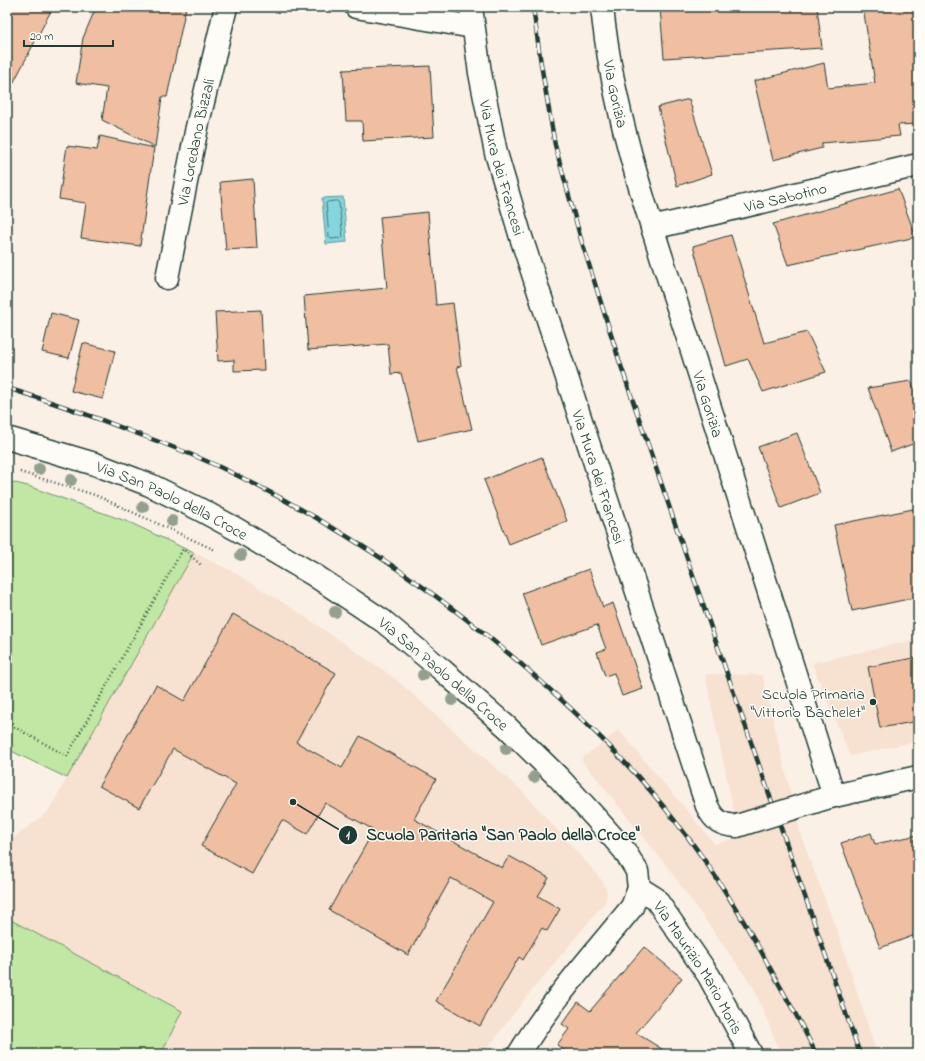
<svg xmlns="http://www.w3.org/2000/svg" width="925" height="1061" viewBox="0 0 925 1061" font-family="'Indie Flower',sans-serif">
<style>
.built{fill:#f7e1d1}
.green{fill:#c0e7a3;stroke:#70926c}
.water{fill:#84d5dc;stroke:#5c9899}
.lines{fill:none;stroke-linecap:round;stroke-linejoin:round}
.shore{stroke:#477a77;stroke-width:1}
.building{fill:#f0bea1;stroke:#1f3d34}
.minor-casing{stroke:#1f3d34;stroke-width:25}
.path{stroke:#1f3d34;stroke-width:2.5;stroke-dasharray:1 3;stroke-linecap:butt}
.minor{stroke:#fdfcf7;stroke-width:22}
.rail-casing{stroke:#1f3d34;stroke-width:4.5}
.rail{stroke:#fdfcf7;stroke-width:3;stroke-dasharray:9;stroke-linecap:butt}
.minor-bridge-casing{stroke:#1f3d34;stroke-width:25;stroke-linecap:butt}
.minor-bridge{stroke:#fdfcf7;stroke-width:22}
.tree{fill:#93a090}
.poi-dot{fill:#1f3d34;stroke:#fdfcf7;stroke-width:1.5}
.labels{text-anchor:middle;stroke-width:3;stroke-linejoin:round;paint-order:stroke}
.street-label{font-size:16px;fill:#1f3d34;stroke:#fdfcf7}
.poi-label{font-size:16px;fill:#1f3d34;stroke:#fdfcf7;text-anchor:end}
.leader{fill:none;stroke:#1f3d34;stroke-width:1.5}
.callout-dot{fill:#1f3d34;stroke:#fdfcf7;stroke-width:1.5}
.mark-label{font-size:12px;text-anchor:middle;font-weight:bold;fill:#fff}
.callout-label{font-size:17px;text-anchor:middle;font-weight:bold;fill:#1f3d34;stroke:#fdfcf7;stroke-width:3;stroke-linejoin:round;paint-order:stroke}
</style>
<rect width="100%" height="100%" fill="#faf0e6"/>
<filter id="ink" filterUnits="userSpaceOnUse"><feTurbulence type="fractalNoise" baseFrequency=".025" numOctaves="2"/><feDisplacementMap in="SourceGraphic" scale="8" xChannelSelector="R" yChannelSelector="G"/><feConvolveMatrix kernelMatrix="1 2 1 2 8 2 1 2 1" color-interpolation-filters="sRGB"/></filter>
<g filter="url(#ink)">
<path class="built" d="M194 553 230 570 295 610 393 677 523 792 601 879 605 887 607 894 605 902 524 1000 483 1054H7V843L48 812Z
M918 639V741L850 756 812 663Z
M705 674 762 675 801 836 841 942 877 1054H781L754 988 666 865 581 759 619 730 715 844 739 837Z"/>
<path class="green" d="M7 481 28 486 131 523 194 553 67 778 7 749Z
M7 918 182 1011 161 1054H7Z"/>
<path class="water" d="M343 197 347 242 326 244 322 198Z"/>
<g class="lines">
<path class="shore" d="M337 201 339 203 343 237 341 238 331 239 329 237 326 203 328 202Z"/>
</g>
<path class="building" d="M7 7H53L7 95Z
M96 7H186L167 97H162L155 147 102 120 107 88 76 83 83 38Z
M660 7H817L822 48 664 58Z
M863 7H918V124L898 125 900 136 822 143V148L773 160 754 81 824 63 828 88 875 83Z
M430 66 434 137 363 141 362 121H346L343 70Z
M689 99 712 174 677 186 658 107Z
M100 136 154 148 140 246 81 238 86 203 59 199 67 146 97 150Z
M253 179 257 248 226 250 220 182Z
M898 189 916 237 788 265 773 224Z
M428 212 436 305 453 303 461 366 457 367 472 429 418 441 401 373 391 374 388 344 308 350 304 296 387 288 380 217Z
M731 235 764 343 807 332 826 372 763 392 748 359 726 366 693 246Z
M261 310 264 370 234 371V360L218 361 215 312Z
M51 313 79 320 69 358 42 352Z
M83 343 115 351 103 399 71 391Z
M911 381 918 398V442L891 452 868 388Z
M797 433 820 493 781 508 758 447Z
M542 457 567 521 509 544 484 480Z
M918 508V597L852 611 834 525Z
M589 569 603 607 613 603 643 689 622 696 614 673 605 676 597 652 606 649 597 625 541 645 522 593Z
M233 614 336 673 296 742 342 768 360 736 436 779 414 819 502 868 509 856 549 878 538 896 560 909 547 931 542 928 523 960 519 957 480 1026 436 1001 493 902 451 878 408 955 329 910 374 830 325 803 307 834 282 820 252 874 201 846 236 784 173 749 139 808 99 786 156 685 184 701Z
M918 657V721L880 728 868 667Z
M871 833 875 844 918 835V934L880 948 841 843Z
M644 947 682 978 636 1033 670 1054H569L557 1045 569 1029 562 1024 578 1002 590 1011Z"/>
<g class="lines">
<g class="minor-casing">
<g id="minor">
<path d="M356 7 473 27"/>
<path id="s1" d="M471 7 480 73 496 153 520 234 707 806C714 821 721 825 737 826"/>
<path id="s2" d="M602 7C614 125 656 238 692 351 739 499 786 647 834 796"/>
<path id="s3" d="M652 228 918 165"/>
<path id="s4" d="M167 278 197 127 226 7"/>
<path id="s5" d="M7 438 95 464 150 485 199 509 236 529 314 575 383 621 442 670 507 727 558 777 594 816 624 850 637 871 639 888 632 907C593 955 551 1001 519 1054"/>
<path d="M820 800 834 796 918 777"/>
<path id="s6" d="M639 888 655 898 709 976 751 1054"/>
</g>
</g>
<path class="path" d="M20 472 95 495 215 550
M7 723 67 756 183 549 201 565"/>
<use href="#minor" class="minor"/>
<g class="rail-casing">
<path id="rail" d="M533 7 541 64 555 145 580 236 619 360 693 576 860 1054
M7 388C49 401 90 415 130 431 163 443 195 455 226 470 336 523 436 590 528 670 583 718 635 768 679 826 711 866 737 909 762 953 773 974 785 995 796 1015 803 1028 810 1041 816 1054"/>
</g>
<use href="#rail" class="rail"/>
<g class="minor-bridge-casing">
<path id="minor-bridge" d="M737 826 817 801"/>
</g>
<use href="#minor-bridge" class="minor-bridge"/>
</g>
<g class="tree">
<circle cx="39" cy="469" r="6"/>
<circle cx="71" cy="480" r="6"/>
<circle cx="143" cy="507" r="6"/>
<circle cx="172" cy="521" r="6"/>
<circle cx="241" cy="555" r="6"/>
<circle cx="335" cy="612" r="6"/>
<circle cx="423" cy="675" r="6"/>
<circle cx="452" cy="700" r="6"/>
<circle cx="506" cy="749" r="6"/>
<circle cx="534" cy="777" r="6"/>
</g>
</g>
<circle class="poi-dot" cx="873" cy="702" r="4"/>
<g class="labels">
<g class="street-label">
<text dy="6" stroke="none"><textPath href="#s2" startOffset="88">Via Gorizia</textPath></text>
<text dy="6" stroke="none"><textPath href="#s4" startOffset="139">Via Loredano Bizzali</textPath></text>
<text dy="6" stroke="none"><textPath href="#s1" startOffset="164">Via Mura dei Francesi</textPath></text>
<text dy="6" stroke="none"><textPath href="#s3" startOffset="137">Via Sabotino</textPath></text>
<text dy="6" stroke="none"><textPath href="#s2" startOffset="412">Via Gorizia</textPath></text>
<text dy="6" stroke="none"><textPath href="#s1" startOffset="488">Via Mura dei Francesi</textPath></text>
<text dy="6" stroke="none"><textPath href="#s5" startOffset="177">Via San Paolo della Croce</textPath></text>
<text dy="6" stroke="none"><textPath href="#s5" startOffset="501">Via San Paolo della Croce</textPath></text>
<text dy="6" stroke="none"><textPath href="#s6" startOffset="101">Via Maurizio Mario Moris</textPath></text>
</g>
<g class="poi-label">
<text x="865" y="699">Scuola Primaria<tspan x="865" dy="18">"Vittorio Bachelet"</tspan></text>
</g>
</g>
<path class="leader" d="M293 802L348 835"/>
<g class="callout-dot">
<circle cx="293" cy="802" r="4"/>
<circle cx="348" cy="835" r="10"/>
</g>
<g class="mark-label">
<text x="348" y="839">1</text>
</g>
<g class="callout-label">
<text x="503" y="840">Scuola Paritaria "San Paolo della Croce"</text>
</g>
<rect width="925" height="1061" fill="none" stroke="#fdfcf7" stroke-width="24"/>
<rect x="12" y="12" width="901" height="1037" fill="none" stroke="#1f3d34" stroke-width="1.5" filter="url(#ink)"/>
<path d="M24 40v6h89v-6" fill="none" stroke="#1f3d34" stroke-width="2"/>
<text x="30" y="40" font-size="12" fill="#1f3d34" stroke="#fdfcf7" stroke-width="3" paint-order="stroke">20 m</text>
</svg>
